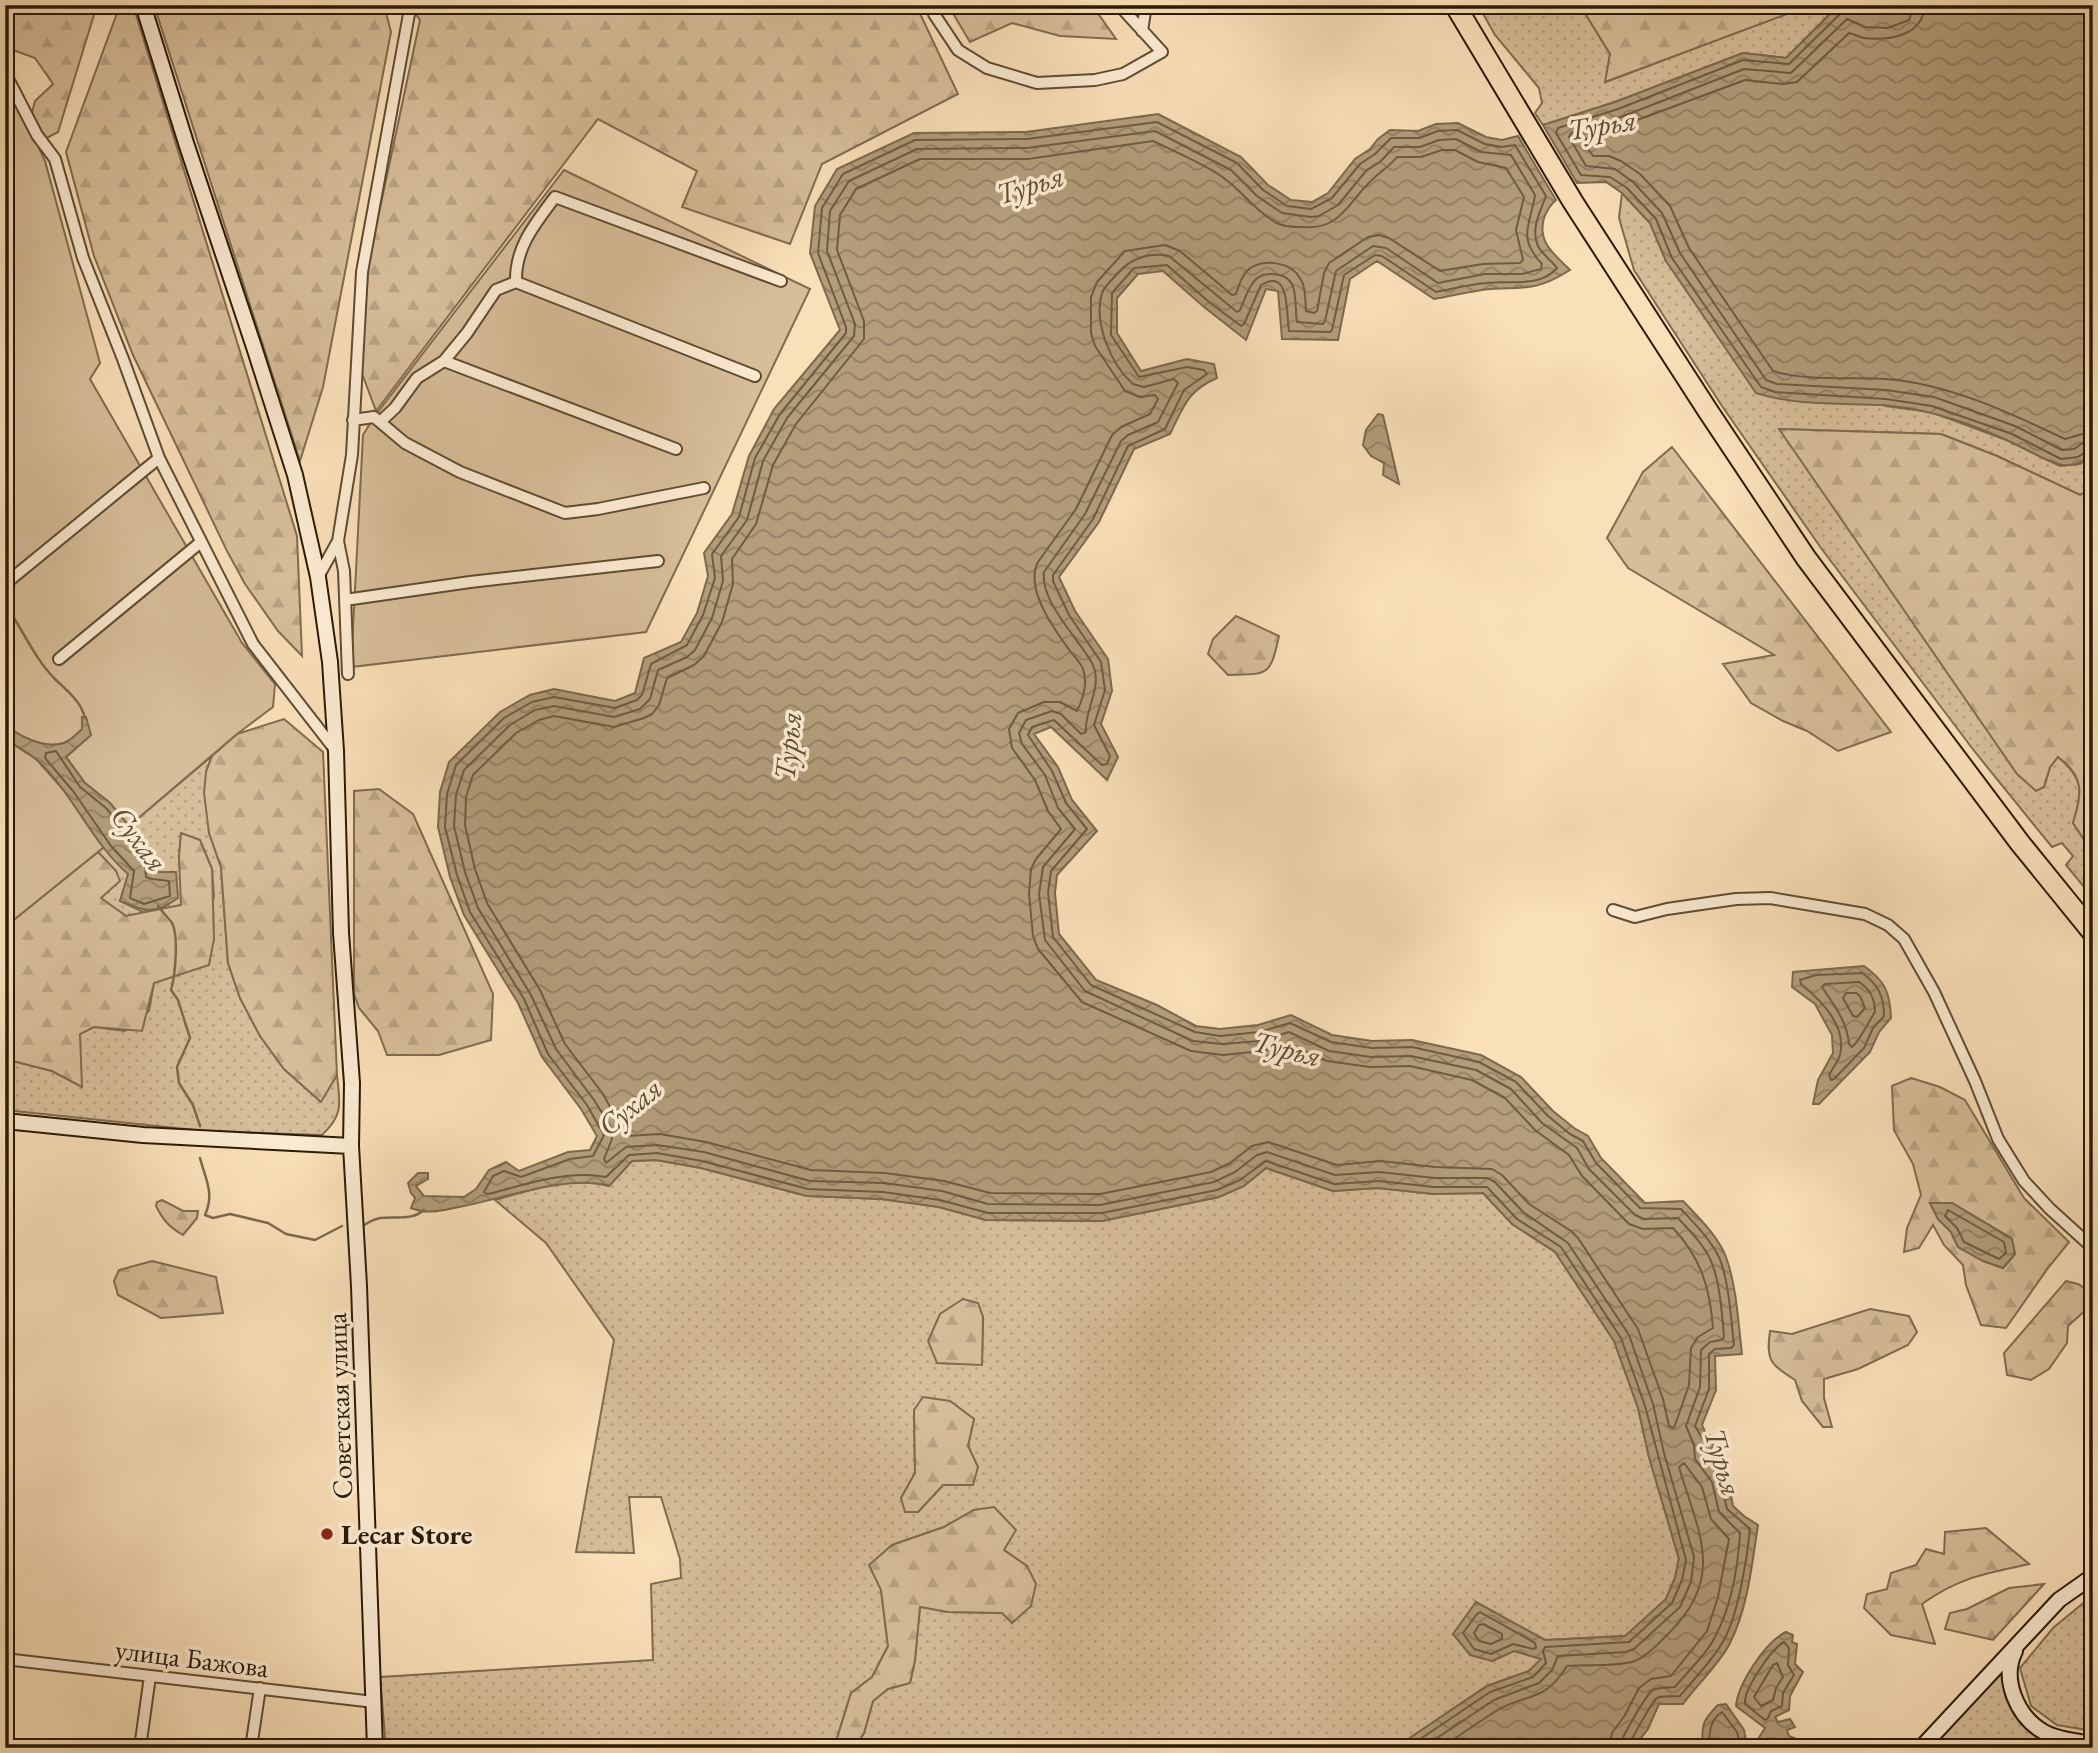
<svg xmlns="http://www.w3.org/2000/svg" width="2098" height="1753" viewBox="0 0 2098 1753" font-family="'EB Garamond',serif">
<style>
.grass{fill:url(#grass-dots);stroke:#806c4f;stroke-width:2;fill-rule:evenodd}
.forest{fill:url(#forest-firs);stroke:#806c4f;stroke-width:2;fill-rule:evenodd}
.green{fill:#d7be9a;stroke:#806c4f;stroke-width:2}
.water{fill:url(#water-waves);stroke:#7c694b;stroke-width:2}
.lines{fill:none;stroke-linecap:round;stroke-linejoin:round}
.shore{stroke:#6e5c40;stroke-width:2}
.stream{stroke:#7c694b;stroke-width:2.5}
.street-casing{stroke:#5e4c31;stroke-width:14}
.secondary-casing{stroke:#2a1a04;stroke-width:18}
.highway-casing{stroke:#2a1a04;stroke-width:23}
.street{stroke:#fcebd2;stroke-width:10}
.secondary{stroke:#fcebd2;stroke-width:14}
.highway{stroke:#fae0b9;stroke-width:19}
.poi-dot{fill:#8f2418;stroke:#fcebd2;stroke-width:2.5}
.labels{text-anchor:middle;stroke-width:7;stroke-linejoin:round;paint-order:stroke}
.street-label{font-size:28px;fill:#2a1a04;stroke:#fcebd2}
.poi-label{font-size:28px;font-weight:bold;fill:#2a1a04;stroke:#fcebd2;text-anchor:start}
.water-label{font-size:30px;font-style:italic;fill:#614e34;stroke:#fcebd2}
</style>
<defs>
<pattern id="grass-dots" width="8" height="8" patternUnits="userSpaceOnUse" patternTransform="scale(1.75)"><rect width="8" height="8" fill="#d7be9a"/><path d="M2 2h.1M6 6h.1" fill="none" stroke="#b9a383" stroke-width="1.8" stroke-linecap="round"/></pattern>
<pattern id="forest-firs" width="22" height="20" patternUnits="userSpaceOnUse" patternTransform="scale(1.75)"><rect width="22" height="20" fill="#d7be9a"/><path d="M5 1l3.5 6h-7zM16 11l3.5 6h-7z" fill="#b9a383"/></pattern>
<pattern id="water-waves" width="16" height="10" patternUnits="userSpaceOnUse" patternTransform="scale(1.75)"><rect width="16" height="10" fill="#b39d7b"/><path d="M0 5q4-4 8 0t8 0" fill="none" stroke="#927f63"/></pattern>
</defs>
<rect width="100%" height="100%" fill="#fae0b9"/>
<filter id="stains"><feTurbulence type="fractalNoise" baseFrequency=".00286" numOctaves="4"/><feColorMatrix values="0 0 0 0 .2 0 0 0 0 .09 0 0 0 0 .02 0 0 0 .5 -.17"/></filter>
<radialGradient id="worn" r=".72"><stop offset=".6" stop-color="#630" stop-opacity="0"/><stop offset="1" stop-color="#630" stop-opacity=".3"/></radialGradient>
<path class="grass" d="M1478 5H1580L1610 54 1606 82 1792 12 1788 5H1839L1786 58 1743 53 1615 102 1543 125 1535 113 1542 103 1539 88 1495 35Z
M1622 193 1650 223 1666 261 1885 406 1931 412 2009 441 2060 466 2080 464 2093 455V489L2080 495 1997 456 1941 434 1780 429 2044 787 2050 767 2058 757C2084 779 2083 791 2073 823L2093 853V898L2066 865 2073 856 2062 843 2052 847 1975 752 1821 548 1722 406 1634 270 1619 218Z
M212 756 206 772 209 833 221 867 228 963 240 998 260 1036 284 1069 320 1101 337 1075C340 1103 344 1115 322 1135L204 1131 5 1110V1059L52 1071 81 1086 79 1034 94 1027 125 1031 149 1011 154 983 214 897 212 869 200 840 181 834 179 857 182 905 126 916 100 898 116 871 98 852 104 847 129 874 120 901 143 912 168 905 151 872 140 839 129 826Z
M656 1160 701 1168 807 1196 881 1199 939 1207 986 1220 1102 1221 1219 1197 1244 1186 1266 1168 1333 1191 1378 1188 1434 1194 1483 1193 1512 1224 1555 1252 1614 1341 1638 1408 1649 1457 1679 1559 1675 1578 1666 1599 1626 1636 1545 1640 1476 1602 1492 1661 1514 1651 1542 1659 1529 1671 1487 1686 1395 1748H854L864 1733 873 1701 888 1689 910 1683 915 1660 920 1606 948 1612 1002 1613 1027 1566 1004 1550 974 1510 944 1527 892 1545 881 1590 888 1646 872 1677 851 1693 834 1748H386L380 1677 653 1660 651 1584 681 1578 680 1559 661 1497H629L634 1553 576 1552 614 1340 546 1243 495 1200C530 1190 572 1176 609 1186L632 1161ZM983 1317 982 1364 937 1363ZM914 1410 974 1419 968 1446 978 1467 943 1485 918 1512 901 1498 915 1473Z
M2093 1595V1731L2057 1725 2031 1706 2020 1668 2053 1628Z
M2004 1669C2003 1717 2038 1726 2073 1747L1929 1748Z"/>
<path class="forest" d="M5 5H97L58 132 45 139 31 116 35 101 53 84 35 58 5 47Z
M120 5H133L297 536 302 656 278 631 245 584 227 551 133 355 94 256 66 152Z
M154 5H384L391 32 323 387 300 461Z
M409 5H916L958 94 822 164 790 244 682 207 697 171 598 119 376 411 360 368 369 260 420 20Z
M948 5H1092L1116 39 1060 36 1012 23 970 42Z
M1580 5H1788L1792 12 1605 82 1610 54Z
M1779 429 1941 434 1997 456 2080 495 2093 489V853L2073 823C2082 793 2085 777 2058 757L2050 767 2044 787 2036 791 2017 774Z
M1672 447 1891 732 1838 751 1807 731 1783 721 1751 703 1723 664 1774 655 1628 568 1607 538 1643 472Z
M1236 616 1279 636C1270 677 1268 674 1228 675L1208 654 1213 639Z
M284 719 323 752 337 1075 321 1102 284 1069 260 1036 240 998 228 963 221 867 209 833 204 793 206 772 212 756 237 734Z
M379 789 413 814 493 994 491 1040 439 1055H387L378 1031 359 1008 354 994V791Z
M181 833 200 840 212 869 214 939 209 965 154 983 142 1031 94 1027 80 1034 82 1087 52 1071 5 1059V927L98 852 116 871 120 881 101 898 126 916 181 905 179 857Z
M1911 1078 1940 1087 1965 1100 2024 1198 2069 1242 2048 1268 2006 1328 1981 1325 1966 1285 1963 1265 1944 1245 1933 1225 1919 1248 1904 1252 1907 1228 1921 1195 1913 1164 1894 1130 1892 1086ZM1930 1203H1952L2011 1238 2015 1254 2003 1268 1984 1261 1958 1247 1951 1232 1938 1219Z
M162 1200 183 1211H198L197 1218 183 1235C169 1227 163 1220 156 1206L157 1202Z
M152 1261 216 1277 223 1313 161 1318 118 1295 114 1281 119 1270Z
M2066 1281 2078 1284 2093 1294 2088 1308 2068 1326 2067 1343 2049 1369 2031 1380 2007 1375 2004 1353Z
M963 1299 978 1303 983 1317 982 1365 937 1363 928 1341 940 1314Z
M1870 1309 1909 1316 1917 1332 1908 1345 1858 1369 1824 1379V1398L1832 1427H1823L1802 1401 1795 1380C1770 1364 1766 1361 1770 1331L1792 1334Z
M923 1397 950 1401 974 1419 968 1446 978 1467 973 1485H943L918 1512H905L901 1498 915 1473 914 1410Z
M994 1507 1016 1530 1004 1550 1027 1566 1036 1584 1031 1606 1012 1623 1002 1613 948 1612 920 1607 915 1660 910 1683 888 1689 873 1701 864 1733 854 1748H834L851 1693 872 1677 888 1646 881 1590 869 1565 892 1545 944 1527 974 1510Z
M1986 1528 2029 1564C1986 1573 1958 1578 1922 1604L1935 1644 1891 1635 1864 1608 1867 1594 1887 1589 1891 1573 1916 1565 1926 1549 1944 1554 1945 1532Z
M2044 1584 1993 1640 1945 1629 1950 1613 1967 1609 2009 1588Z"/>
<path class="green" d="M5 84 19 105 45 161 100 363 90 379 242 643 275 684 273 707 237 734 129 826 110 803 85 783 66 757 91 735 82 718V729C77 734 70 741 64 743 45 749 19 737 5 724Z
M564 170 810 289 646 632 351 667 363 435 374 417Z
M5 739 36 759 68 795 104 847 5 927Z"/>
<path class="water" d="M1839 5H1857L1868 12H1888L1907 5H2093V455C2066 475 2051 462 2025 449 1982 427 1931 409 1883 405 1841 403 1796 406 1756 393L1666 261 1650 223 1622 193 1606 182 1577 183 1543 125 1615 102 1743 53 1786 58Z
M1158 114 1241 157 1268 185 1291 200 1312 202 1328 193 1355 159 1370 149 1378 139 1390 130 1418 131 1436 124 1458 123 1486 137 1502 140 1518 136 1556 200C1550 205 1547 210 1544 218 1537 242 1554 254 1570 270 1537 291 1526 287 1490 289 1471 291 1452 296 1434 299L1377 261 1350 279 1338 340 1282 339 1278 291 1266 289 1246 340 1204 307 1163 271 1138 274 1117 298V333L1141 371 1187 359 1214 364 1217 378C1187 391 1184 406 1170 434L1134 449 1099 522 1059 577 1075 611 1108 659 1112 691 1101 724 1118 757 1107 780 1051 727 1034 734 1058 767 1072 800 1097 831 1057 875 1055 893 1059 934 1096 980 1157 1005 1196 1026 1220 1029 1258 1025 1291 1015 1332 1035 1372 1041 1412 1040 1481 1055 1521 1077 1553 1111 1574 1128 1588 1136 1601 1158 1645 1203 1683 1201C1698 1217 1718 1236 1726 1257 1737 1288 1738 1322 1742 1354L1715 1356 1716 1390 1702 1425 1706 1434 1715 1437 1713 1446 1709 1452 1727 1475 1733 1506 1744 1516 1758 1525C1752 1563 1748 1608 1730 1643 1721 1662 1696 1686 1683 1704H1659L1648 1729 1633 1748H1395L1487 1686 1529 1671 1541 1659 1514 1651 1492 1661 1470 1655 1453 1634 1476 1602 1545 1640 1625 1636 1666 1599 1675 1578 1679 1559 1649 1457 1638 1408 1614 1341 1555 1252 1512 1224 1483 1193 1434 1194 1378 1188 1333 1191 1266 1168 1244 1186 1219 1197 1102 1221 986 1220 939 1207 881 1199 807 1196 701 1168 656 1160 632 1161 609 1186C566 1174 503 1199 459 1207 442 1210 428 1215 411 1208L415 1198 411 1193 408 1183 418 1173H428V1179L416 1186 424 1196 464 1197 476 1189 489 1170 506 1162 519 1171 568 1152 590 1150 597 1136 581 1109 542 1057 518 1003 464 915 450 877 438 827 440 792 449 762 500 712 530 695 554 689 615 701 635 693 644 658 681 642 697 613 708 576 704 553 732 514 749 456 774 409 840 330 810 253 815 206 837 169 914 133 1026 132Z
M1378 414 1383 415 1399 484 1383 475 1384 463 1371 456 1363 445 1366 430Z
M82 717H86L91 735 66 757 85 783 110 803 140 839 151 856V872H176L178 898C155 915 145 912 120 901L128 874C91 842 73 793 37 760 28 752 16 746 5 739V724C19 737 45 749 64 743 70 741 77 734 82 729Z
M1864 966C1885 981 1890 992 1891 1018L1879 1032 1870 1052 1819 1104H1813L1818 1080 1833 1053 1832 1035 1815 1004 1792 987 1793 972Z
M1930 1203H1952L2012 1239 2015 1254 2003 1268 1983 1261 1958 1247 1951 1232 1938 1219Z
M1786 1632 1793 1635 1792 1642 1797 1644 1795 1664 1803 1672 1790 1696 1789 1710 1775 1717 1778 1722 1790 1719 1795 1727 1787 1730 1789 1736 1811 1745 1810 1748H1702C1703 1725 1700 1723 1718 1705L1726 1704 1744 1730 1746 1741 1758 1739 1765 1728 1736 1706C1738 1684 1765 1642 1786 1632Z"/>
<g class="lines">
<path class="shore" d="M1843 5 1841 13 1789 64 1743 60 1618 109 1558 128 1556 133 1581 175 1610 177 1627 188 1656 219 1672 258 1761 387 1775 392 1886 399 1932 406 2012 434 2061 459 2078 457 2087 451 2093 450
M1914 5 1909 20 1888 28 1865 27 1847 19 1791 73 1744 69 1621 117 1571 133 1569 137 1586 166 1615 169 1633 182 1662 213 1680 253 1766 380 1777 384 1886 390 1934 397 2015 426 2062 450 2074 449 2084 442 2093 441
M1925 5C1923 36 1889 41 1864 38 1859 37 1854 34 1849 33L1797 82 1783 84 1745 80 1586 139 1584 143 1593 156H1609L1621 161 1640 174 1670 206 1689 248 1773 371C1802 381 1854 377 1886 379 1949 384 2008 412 2065 439L2093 431
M1153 141C1173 151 1209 166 1225 179 1244 193 1257 213 1279 224 1286 227 1294 227 1301 227 1342 231 1348 201 1373 179 1381 171 1390 166 1397 157H1421L1442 150H1455L1478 162 1506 168 1524 197 1516 230 1523 260 1520 263 1483 264 1440 271 1389 238 1379 235 1368 237 1329 263 1324 273 1317 311 1314 313 1306 311C1305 300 1306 287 1300 278 1291 262 1263 258 1249 269 1242 275 1239 285 1236 294L1232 295 1180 251 1165 245 1125 251 1097 282 1091 297V333L1095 346 1125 391 1140 397 1155 395 1158 399 1150 414 1121 427 1112 435 1076 509 1038 562C1024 589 1055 630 1070 651 1074 656 1081 663 1083 669 1088 683 1083 699 1077 711L1060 702H1044L1018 713 1009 729 1012 748 1035 780 1048 811 1061 829 1036 859 1031 869 1029 894 1033 936 1038 949 1082 1002 1191 1051 1223 1055 1262 1051 1289 1044 1327 1061 1370 1067 1410 1066 1472 1080 1505 1098 1535 1130 1569 1155 1582 1176 1629 1224 1643 1229 1673 1228C1701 1258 1710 1288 1713 1328L1698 1337 1691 1348 1689 1385 1674 1428 1669 1426 1663 1399 1638 1329 1578 1238 1571 1231 1529 1204 1502 1175 1492 1169 1435 1167 1380 1161 1337 1165 1268 1142 1252 1146 1230 1163 1211 1172 1100 1194 990 1193 944 1181 885 1173 811 1170 706 1142 660 1134 626 1136 603 1094 565 1044 540 990 487 903 475 869 465 825 466 797 473 775 516 733 539 720 554 716 614 727 644 718 652 714 659 705 667 678 694 665 704 656 722 622 733 584 732 559 756 524 773 465 796 424 864 339V321L837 250 840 215 856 189 920 159H1028Z
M56 751 80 787 106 808 135 843 144 858 146 877 152 879 169 881 170 896 144 904 130 898 134 871 111 846 73 791 45 758 46 753Z
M1862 973C1878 984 1884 996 1884 1016L1873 1028 1864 1048 1834 1079 1831 1080 1829 1075C1832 1069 1838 1062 1840 1055 1847 1026 1821 1000 1801 984L1800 980 1816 975Z
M1859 982C1870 989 1875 999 1875 1012 1869 1021 1859 1042 1852 1047L1849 1044C1847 1021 1834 1005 1822 987L1825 984Z
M1846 993H1856L1860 996 1865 1008 1857 1017 1853 1016 1843 998Z
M1948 1210 2004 1242 2006 1253 1999 1259 1964 1242 1957 1228 1945 1216Z
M1480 1612 1535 1643 1536 1648 1533 1649 1513 1644 1491 1654 1474 1649 1463 1633 1477 1614Z
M1483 1624 1502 1634V1639L1491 1644 1479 1641 1474 1633 1479 1625Z
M1784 1642 1789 1648 1788 1665 1794 1675 1783 1693 1782 1706 1771 1711 1768 1718 1765 1720 1745 1704C1743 1690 1772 1648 1784 1642Z
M1777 1663 1783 1677 1776 1688 1773 1700 1761 1706 1754 1697 1773 1665Z
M1407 1748 1490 1692 1533 1677 1546 1663 1543 1651 1545 1647 1629 1642 1672 1603 1682 1580 1686 1560 1645 1406 1621 1338 1561 1247 1517 1219 1487 1187H1434L1379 1181 1334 1184 1266 1161 1240 1180 1217 1190 1102 1213H988L940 1200 883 1192 808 1189 702 1161 657 1153 629 1155 606 1177C569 1170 528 1183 493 1193L487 1194 484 1192 493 1176 504 1171 521 1177 570 1159 593 1156 604 1135 587 1105 548 1054 524 999 470 912 457 875 445 827 447 794 456 765 504 718 532 702 554 697 615 708 637 700 642 695 651 664 687 645 703 615 715 578 712 554 739 517 755 458 780 414 846 333V327L818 253 822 208 843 174 915 140 1027 139 1157 122 1237 163 1263 190 1287 206 1311 209 1332 198 1360 164 1375 154 1391 138H1419L1438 131 1457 130 1485 144 1502 147 1515 145 1546 196C1541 210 1530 229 1538 246 1542 254 1552 261 1557 268 1540 288 1510 280 1487 283 1470 284 1453 289 1436 292L1382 256 1375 255 1344 275 1332 330 1330 332 1289 331C1286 315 1291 267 1261 285L1244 324 1241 326 1209 302 1167 265 1134 268 1112 293 1111 335 1139 377 1187 367 1204 370 1207 374 1184 390 1165 429 1128 446 1093 519 1053 575V581L1069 615 1101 662 1105 690 1094 725 1110 756 1107 764 1102 765 1054 720 1032 727 1028 735 1052 771 1066 803 1087 829 1051 871 1048 893 1053 937 1091 985 1195 1032 1220 1036 1259 1032 1290 1023 1331 1042 1372 1048 1412 1047 1479 1062 1516 1082 1548 1116 1570 1134 1583 1141 1596 1163 1640 1208 1681 1209C1695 1224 1710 1239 1719 1257 1729 1280 1731 1320 1734 1345L1731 1348 1715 1349 1709 1354V1389L1695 1426 1705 1443 1703 1456 1720 1478 1727 1509 1750 1529C1747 1560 1738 1614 1724 1640 1713 1660 1694 1679 1680 1696 1673 1697 1662 1695 1657 1698 1653 1700 1629 1743 1628 1748
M1422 1748 1494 1700 1539 1683 1552 1670 1558 1656 1626 1652 1634 1649 1680 1607 1691 1582 1694 1557 1664 1453 1653 1404 1629 1335 1568 1243 1523 1212 1495 1182 1487 1178H1435L1379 1172 1335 1175 1267 1152 1257 1155 1235 1172 1214 1182 1100 1205 988 1204 942 1191 884 1183 810 1181 704 1152 657 1145 626 1147 606 1163 604 1159 612 1139 611 1127 594 1100 556 1049 531 995 478 908 465 872 454 826 456 795 464 770 510 725 535 710 554 706 614 717 640 709 650 699 658 670 687 657 695 650 712 618 723 581 721 556 747 520 763 461 787 418 854 336 855 324 827 251 830 211 849 181 917 149 1027 148 1155 131 1231 170 1257 196 1282 213 1311 217 1319 216 1338 205 1366 171 1381 161 1394 147H1420L1439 140 1456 139 1481 152 1511 155 1535 195C1530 226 1517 237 1542 264L1541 269 1522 274H1485L1438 283 1386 248 1373 246 1336 271 1325 321 1323 324 1297 322C1295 311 1297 295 1292 284 1289 279 1284 276 1279 275 1252 269 1249 290 1240 310L1237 312 1169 256C1151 252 1131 258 1119 272 1114 278 1105 285 1102 293 1093 322 1111 365 1133 384L1144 387 1174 379 1178 383 1158 422 1128 435 1121 441 1085 514 1044 572C1040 602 1079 639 1092 663 1104 687 1084 709 1086 732L1081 734 1061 714 1052 711 1026 720 1019 733 1022 744 1045 775 1058 808 1075 829 1043 867 1039 894 1045 940 1085 991 1193 1041 1222 1044 1260 1041 1289 1032 1329 1051 1371 1057 1411 1056 1476 1070 1511 1089 1542 1123 1577 1148 1589 1169 1635 1215 1644 1219 1678 1218C1690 1231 1704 1245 1711 1261 1720 1282 1722 1314 1724 1337L1722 1340 1710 1342 1701 1350 1700 1387 1686 1426 1694 1445 1695 1459 1712 1482 1719 1512 1740 1533C1738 1566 1731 1606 1716 1635 1707 1654 1688 1671 1675 1687 1668 1688 1660 1687 1653 1690 1647 1693 1620 1740 1619 1748
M1441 1748C1459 1736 1477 1723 1496 1711 1528 1692 1543 1704 1567 1666 1588 1664 1611 1667 1632 1662 1646 1658 1660 1642 1670 1632 1726 1576 1698 1532 1679 1467L1684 1463 1702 1487 1711 1519 1729 1539 1718 1597 1707 1631 1671 1676 1651 1679 1639 1688 1625 1715 1612 1733 1609 1748
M1709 1748C1710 1733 1708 1722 1722 1712L1737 1732 1740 1743 1744 1748"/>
<path class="stream" d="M5 604C22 628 34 658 55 679 66 690 81 701 85 718
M158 906C162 912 168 917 172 923 179 936 175 977 171 990L178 1000 190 1038 177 1067 179 1083 193 1105 200 1126
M200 1158C205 1178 215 1193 205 1215L213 1218 230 1214 268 1223 286 1234 315 1240 342 1226
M364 1225C369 1222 375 1219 380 1218 395 1216 411 1221 424 1210"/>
<g class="street-casing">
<path id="street" d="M931 5 934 14 958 50 987 68 1037 83 1095 80 1123 74 1162 52 1119 5
M1142 31 1146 5
M5 73 37 135 55 159 83 258 123 359 159 458 253 644 336 751
M516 282C515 247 535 224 555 197L781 281
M444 361 676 449
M353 420 374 417 405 443 460 472 565 513 598 509 704 488
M380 422 395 408 417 378 444 361 467 333 496 290 516 282 755 376
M338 541 344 571 348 674
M318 577 338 541 352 455 362 272 409 14 416 5
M5 584 159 458
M345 600 470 582 658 561
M59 659 201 542
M1613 910 1635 917 1667 909 1736 899 1770 898 1865 914 1888 925 1904 939 1934 992 1975 1081 1998 1139 2024 1181 2050 1209 2093 1248
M5 1659 374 1702
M140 1748 150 1676
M251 1748 260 1688"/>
</g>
<g class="secondary-casing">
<path id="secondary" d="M143 5 186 143 254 347 295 475 318 577 330 662 336 751 341 933 352 1083 351 1146 359 1286 375 1748
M5 1121 143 1135 351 1146
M2015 1651C2001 1679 2017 1717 2044 1732 2058 1740 2077 1741 2093 1744
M1921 1748 2059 1600 2093 1576"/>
</g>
<g class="highway-casing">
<path id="highway" d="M1455 5 1573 202 1708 411 1806 558 2020 843 2093 933"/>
</g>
<use href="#street" class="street"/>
<use href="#secondary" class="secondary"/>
<use href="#highway" class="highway"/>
</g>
<circle class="poi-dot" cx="327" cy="1534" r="7"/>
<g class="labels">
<g class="street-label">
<text transform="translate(339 1406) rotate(-92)" y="10">Советская улица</text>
<text transform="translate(192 1658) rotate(7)" y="10">улица Бажова</text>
</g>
<g class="poi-label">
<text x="341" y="1544">Lecar Store</text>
</g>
<g class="water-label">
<text transform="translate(1602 125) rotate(-9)" y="10">Турья</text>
<text transform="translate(1030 185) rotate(-17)" y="10">Турья</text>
<text transform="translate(788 746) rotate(-84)" y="10">Турья</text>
<text transform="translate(139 839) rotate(53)" y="10">Сухая</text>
<text transform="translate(1287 1049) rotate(14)" y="10">Турья</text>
<text transform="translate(630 1107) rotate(-39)" y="10">Сухая</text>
<text transform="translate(1723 1462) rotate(74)" y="10">Турья</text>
</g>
</g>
<rect width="2098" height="1753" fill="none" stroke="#fae0b9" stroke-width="28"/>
<rect x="7" y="7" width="2084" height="1739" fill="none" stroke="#2a1a04" stroke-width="3.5"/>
<rect x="14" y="14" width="2070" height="1725" fill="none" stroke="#2a1a04" stroke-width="2"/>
<rect width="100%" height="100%" filter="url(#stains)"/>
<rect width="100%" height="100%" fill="url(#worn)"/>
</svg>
